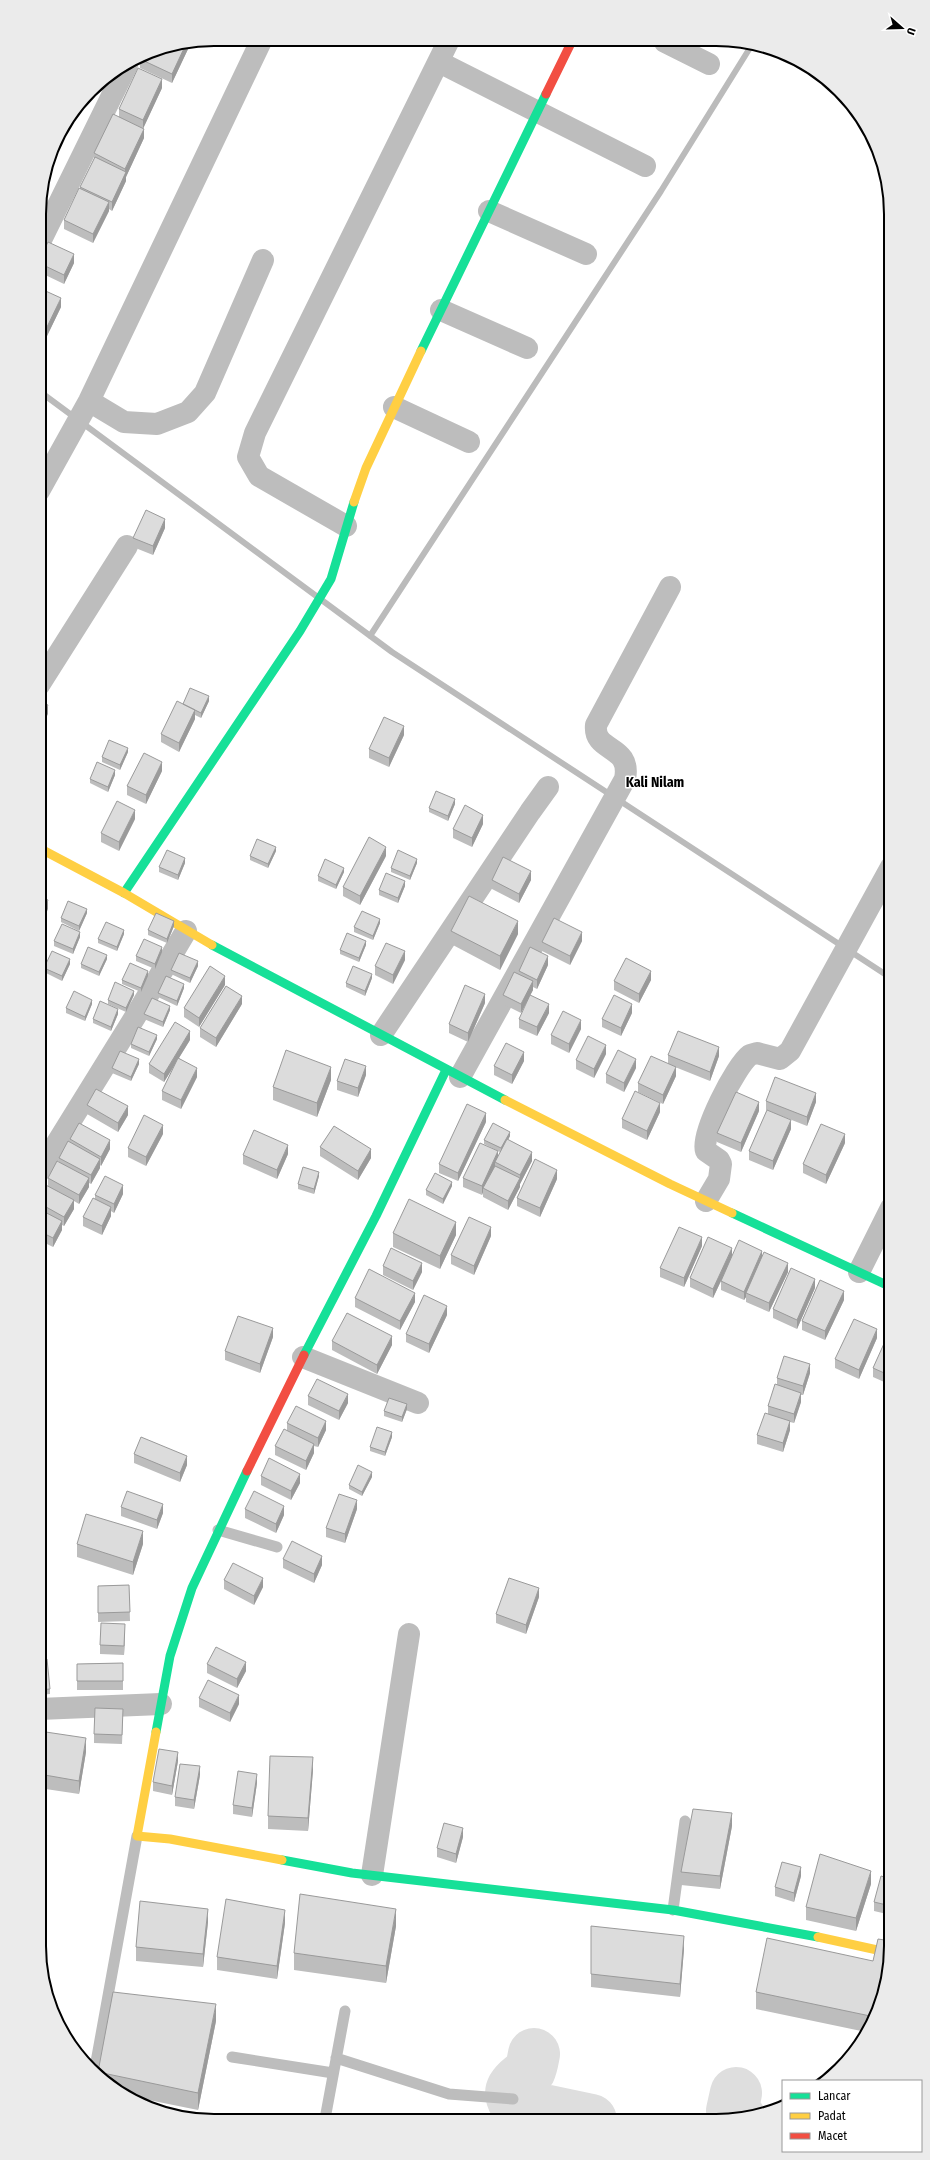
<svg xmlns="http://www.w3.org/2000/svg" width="930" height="2160" viewBox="0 0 930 2160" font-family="'Fira Sans Condensed',sans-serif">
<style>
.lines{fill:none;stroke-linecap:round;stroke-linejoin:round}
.stream{stroke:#bbb;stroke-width:6}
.taxiway{stroke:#dedede;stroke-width:52}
.lane{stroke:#bdbdbd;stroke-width:11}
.street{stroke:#bdbdbd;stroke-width:22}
.fast{stroke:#16e098;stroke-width:9}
.slow{stroke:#ffcf43;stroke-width:9}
.jam{stroke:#f24e42;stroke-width:9}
.wall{fill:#bdbdbd}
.shaded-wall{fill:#9a9a9a}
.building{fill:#dcdcdc;stroke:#9a9a9a}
.labels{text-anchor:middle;stroke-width:3;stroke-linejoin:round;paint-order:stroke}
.quarter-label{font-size:14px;font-weight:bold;fill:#000;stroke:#fff}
.rim{fill:none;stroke:#000;stroke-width:2}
</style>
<rect width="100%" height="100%" fill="#fff"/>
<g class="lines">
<path class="stream" d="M39 391 392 652 891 978
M370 636 661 191 753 43"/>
<path class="taxiway" d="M534 2054C533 2059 532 2066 530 2070 524 2080 503 2084 515 2104L591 2120
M736 2093 732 2111 740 2118"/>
<path class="lane" d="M218 1530 277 1547
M673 1910 685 1821
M232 2057 333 2073
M336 2058 449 2094 513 2099
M94 2073 137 1836
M325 2119 345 2011"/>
<path class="street" d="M665 42 709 64
M439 62 645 166
M489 211 586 254
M39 244 127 65
M441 310 527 348
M89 401 124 422 157 424 188 412 205 393 263 260
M394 407 469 442
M39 491 89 401 262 39
M346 526 259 476 248 457 255 433 449 40
M39 685 127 546
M381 1035 530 812 548 787
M460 1077 625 779C632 744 593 753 596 725L670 587
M39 1172 135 1017 186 931
M706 1201 719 1179 721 1164 719 1160 706 1151C700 1135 736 1065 750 1055L757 1053 780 1059 790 1051 891 867
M859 1272 891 1208
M303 1357 418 1403
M39 1709 161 1704
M372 1875 409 1634"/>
<path class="fast" d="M421 351 546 94
M124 893 300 631 331 579 354 502
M212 945 505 1100
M732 1213 891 1287
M304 1355 376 1216 446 1070
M156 1732 170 1656 192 1588 247 1471
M282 1860 352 1873 673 1910 818 1937"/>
<path class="slow" d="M354 502 366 468 421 351
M39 848 124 893 212 945
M505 1100 670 1184 732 1213
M156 1732 137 1836 170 1839 282 1860
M818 1937 891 1953"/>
<path class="jam" d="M546 94 572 41
M247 1471 304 1355"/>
</g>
<path class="wall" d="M189 44V47L172 83 140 68V59Z
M162 88 143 128 144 138 126 177V181L112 211 109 209V211L93 243 64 229V220L80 189V187L94 159V153L119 117V109Z
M39 260 74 263 64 284 39 272Z
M39 288 61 307 47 336 39 333Z
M165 528 153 555 133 547V538Z
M209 701 201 718 195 715V719L179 752 161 742V734L183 704Z
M404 735 389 767 369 758V749Z
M128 752 120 770 102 762V757Z
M162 771 146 804 127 795V786Z
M115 775 108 792 90 783V779Z
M455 804 448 821 429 812V808Z
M135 819 119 851 101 842V833Z
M483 824 472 847 453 838V829Z
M276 851 268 868 250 860V856Z
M386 856 360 905 343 896V887Z
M185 863 178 880 159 872V867Z
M417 863 410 880 391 872V868Z
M344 872 336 889 318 881V876Z
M492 880H531L519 903 492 889Z
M405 886 398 903 379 895V890Z
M87 913 79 931 61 922V918Z
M380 923 373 940 354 932V927Z
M174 926 167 943 148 935V930Z
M451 931 518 934 500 970 451 944Z
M124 934 117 951 98 943V939Z
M80 937 73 954 54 946V941Z
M582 941 570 965 542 951V942Z
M366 945 359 962 340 954V950Z
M162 952 155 969 136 961V956Z
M107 959 99 976 81 968V964Z
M405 960 393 984 375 975V966Z
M70 964 62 981 44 972V968Z
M548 965 537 989 533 987V990L521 1013 503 1004V995L519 974V971Z
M198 966 190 983 171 974V970Z
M148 976 141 992 122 984V980Z
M372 978 365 996 346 987V983Z
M651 980 639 1003 614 990V981Z
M225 985 199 1027 184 1017V1008Z
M184 988 177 1006 158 997V993Z
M134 995 126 1012 108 1004V1000Z
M485 1003 468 1042 449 1033V1024Z
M92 1004 85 1021 66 1013V1008Z
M242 1004 216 1047 200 1037V1028Z
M170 1010 163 1027 144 1019V1014Z
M549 1013 537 1036 519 1028V1019Z
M632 1013 621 1036 602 1027V1019Z
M118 1014 111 1031 93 1023V1019Z
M581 1029 569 1053 551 1044V1035Z
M157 1039 149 1056 131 1048V1044Z
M190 1040 179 1058 197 1077 181 1109 162 1100V1091L175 1065 164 1082 149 1073V1064Z
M606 1054 594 1078 576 1069V1060Z
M668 1055 719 1056 710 1081 675 1067 676 1076 663 1104 638 1092V1083L668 1064Z
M524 1061 512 1084 494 1075V1066Z
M139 1064 131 1081 112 1073V1068Z
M636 1068 624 1092 606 1083V1074Z
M366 1075 358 1097 337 1090V1081Z
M331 1080 317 1117 273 1100V1087Z
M766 1101 816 1102 807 1126 779 1115 791 1129 773 1170 749 1160V1151L767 1110H766Z
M87 1105 128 1115 118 1132 87 1114Z
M759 1111 741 1152 717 1142V1133Z
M660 1112 647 1140 622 1128V1119Z
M486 1122 458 1181 439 1173V1164Z
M163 1134 146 1166 128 1157V1148Z
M510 1136 508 1140 532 1161 520 1184V1187L508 1210 483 1197V1192L482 1195 463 1187V1178L498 1157 500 1152 484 1144V1140Z
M70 1139 110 1149 101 1166 100 1165V1168L91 1184 89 1183V1187L79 1204 74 1201V1209L64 1226 62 1225V1230L53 1247 39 1240V1188L48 1186V1178L59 1162V1158L70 1142Z
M845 1143 826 1184 803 1173V1164Z
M320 1147 371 1158 358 1180 320 1156Z
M288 1154 277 1179 243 1164V1155Z
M319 1176 314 1194 298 1189V1184Z
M557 1179 540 1217 517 1206V1198Z
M452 1186 443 1204 426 1195V1190Z
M123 1194 114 1213 111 1211V1216L102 1235 83 1226V1217L95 1199V1195Z
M393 1233 456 1235 440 1269 393 1247Z
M491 1236 474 1275 451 1264V1255Z
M702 1246 684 1287 660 1277V1268Z
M762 1256 788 1272 769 1312 746 1302V1297L744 1300 721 1290V1281L713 1298 690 1287V1278L732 1257Z
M383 1266 422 1272 413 1290 383 1275Z
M815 1288 797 1329 773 1318V1309Z
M355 1298 415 1302 400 1330 355 1307Z
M844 1300 825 1340 802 1330V1321Z
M447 1315 429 1353 406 1342V1334Z
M891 1328V1385L873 1377V1368Z
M273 1337 260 1373 225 1360V1351Z
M877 1338 859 1379 835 1368V1359Z
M332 1341 392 1345 377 1374 332 1350Z
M810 1373 803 1395H801V1402L794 1423 790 1422V1430L783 1452 757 1444V1435L768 1414V1406L777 1385V1378Z
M308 1396 348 1403 339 1420 308 1405Z
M407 1409 402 1422 384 1416V1411Z
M287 1423 326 1430 318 1447 314 1446V1453L306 1470 275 1455V1446L287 1430Z
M392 1437 385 1456 370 1451V1447Z
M134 1454 187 1465 180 1482 134 1463Z
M261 1476 300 1483 291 1500 261 1485Z
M372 1477 362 1496 349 1489V1485Z
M121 1507 163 1513 157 1529 121 1516Z
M245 1509 284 1515 276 1533 245 1518Z
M357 1509 345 1543 326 1537V1528Z
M77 1544H143L133 1575 77 1557Z
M283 1559 322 1565 314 1583 283 1568Z
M224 1580 263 1587 254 1605 224 1589Z
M129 1585 130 1621 98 1622V1586Z
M539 1597 526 1634 496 1623V1614Z
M125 1633 124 1655 100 1654V1645Z
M39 1659 50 1689V1694L39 1695Z
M123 1663V1690H77V1664Z
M207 1664 246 1671 237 1688 207 1673Z
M199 1698 239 1704 230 1722 199 1707Z
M123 1718 122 1744 94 1743V1734Z
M39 1731 86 1752 79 1794 39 1788Z
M178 1761 172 1795 153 1791V1782Z
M313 1770 308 1831 268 1829V1816Z
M200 1775 194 1809 175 1806V1797Z
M257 1783 252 1817 233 1814V1805Z
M732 1826 720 1889 681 1885V1872Z
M463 1837 456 1863 437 1857V1848Z
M801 1876 794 1902 775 1896V1887Z
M891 1879V1915L874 1911V1902Z
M871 1884 856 1931 806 1920V1907Z
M208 1922 203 1967 136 1961V1947Z
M285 1923 277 1979 217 1970V1957Z
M396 1926 386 1983 294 1970V1953Z
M591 1926 684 1949 680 1997 591 1987Z
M873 1961 878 2013 866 2032 756 2009V1992Z
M216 2021 198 2110 124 2095 98 2076V2072Z"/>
<path class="shaded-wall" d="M186 44H189V47L172 83V74Z
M162 79V88L143 129V120Z
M144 129V138L126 177V181L112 211V202L125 173V169Z
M109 202V211L93 243V234Z
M74 254V263L64 284V275Z
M61 298V307L47 336V327Z
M165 519V528L153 555V546Z
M209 696V701L201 718V713Z
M48 705V714L39 732V723Z
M195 710V719L179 752V743Z
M404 726V735L389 767V758Z
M128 748V752L120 770V765Z
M162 762V771L146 804V795Z
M115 770V775L108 792V787Z
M455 799V804L448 821V816Z
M135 810V819L119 851V842Z
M483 815V824L472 847V838Z
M276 847V851L268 868V864Z
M386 847V856L360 905V896Z
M185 858V863L178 880V875Z
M417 859V863L410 880V876Z
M344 868V872L336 889V885Z
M531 871V880L519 903V894Z
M405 881V886L398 903V898Z
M48 900V909L39 931V922Z
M87 909V913L79 931V926Z
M380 919V923L373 940V936Z
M174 921V926L167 943V939Z
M518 921V934L500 970V956Z
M124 930V934L117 951V947Z
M80 932V937L73 954V949Z
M582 932V941L570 965V956Z
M366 941V945L359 962V958Z
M162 947V952L155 969V964Z
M405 951V960L393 984V975Z
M107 955V959L99 976V972Z
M548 956V965L537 989V980Z
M70 959V964L62 981V976Z
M198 961V966L190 983V978Z
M148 971V976L141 992V988Z
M651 971V980L639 1003V994Z
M372 974V978L365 996V991Z
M225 976V985L199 1027V1018Z
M533 981V990L521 1013V1004Z
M184 984V988L177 1006V1001Z
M134 991V995L126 1012V1008Z
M485 994V1003L468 1042V1033Z
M242 996V1004L216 1047V1038Z
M92 1000V1004L85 1021V1017Z
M549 1004V1013L537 1036V1027Z
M632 1004V1013L621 1036V1028Z
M170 1006V1010L163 1027V1022Z
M118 1009V1014L111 1031V1027Z
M581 1020V1029L569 1053V1044Z
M190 1031V1040L164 1082V1074Z
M157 1035V1039L149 1056V1052Z
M606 1045V1054L594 1078V1069Z
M719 1047V1056L710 1081V1072Z
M524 1052V1061L512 1084V1075Z
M139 1059V1064L131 1081V1077Z
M636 1059V1068L624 1092V1083Z
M366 1066V1075L358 1097V1088Z
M331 1067V1080L317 1117V1103Z
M676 1067V1076L663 1104V1095Z
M197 1068V1077L181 1109V1100Z
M816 1093V1102L807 1126V1117Z
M759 1102V1111L741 1152V1143Z
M660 1103V1112L647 1140V1131Z
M128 1106V1115L118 1132V1123Z
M486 1113V1122L458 1181V1173Z
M791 1120V1129L773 1170V1161Z
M163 1125V1134L146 1166V1157Z
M510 1132V1136L501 1153V1148Z
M845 1134V1143L826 1184V1175Z
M110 1140V1149L101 1166V1157Z
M288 1145V1154L277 1179V1170Z
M371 1149V1158L358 1180V1171Z
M498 1151V1160L495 1162V1166L483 1188V1192L482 1195V1186Z
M532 1152V1161L520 1184V1175Z
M100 1159V1168L91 1184V1175Z
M557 1170V1179L540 1217V1208Z
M319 1172V1176L314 1194V1189Z
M89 1178V1187L79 1204V1195Z
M520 1178V1187L508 1210V1201Z
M452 1182V1186L443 1204V1199Z
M123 1185V1194L114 1213V1204Z
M74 1200V1209L64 1226V1217Z
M111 1207V1216L102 1235V1226Z
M62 1221V1230L53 1247V1238Z
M456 1222V1235L440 1269V1256Z
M491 1227V1236L474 1275V1266Z
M702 1237V1246L684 1287V1278Z
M43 1244V1253L39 1260V1251Z
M732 1248V1257L713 1298V1289Z
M762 1251V1260L746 1293V1297L744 1300V1292Z
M422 1263V1272L413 1290V1281Z
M788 1263V1272L769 1312V1303Z
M815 1279V1288L797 1329V1320Z
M844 1291V1300L825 1340V1331Z
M415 1293V1302L400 1330V1321Z
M447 1306V1315L429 1353V1344Z
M273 1328V1337L260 1373V1364Z
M877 1329V1338L859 1379V1370Z
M392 1336V1345L377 1374V1365Z
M810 1364V1373L803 1395V1386Z
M801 1393V1402L794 1423V1414Z
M348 1394V1403L339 1420V1411Z
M407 1404V1409L402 1422V1417Z
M326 1421V1430L318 1447V1438Z
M790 1421V1430L783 1452V1443Z
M392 1432V1437L385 1456V1452Z
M314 1444V1453L306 1470V1461Z
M187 1456V1465L180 1482V1473Z
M372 1472V1477L362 1496V1492Z
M300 1474V1483L291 1500V1491Z
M357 1500V1509L345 1543V1534Z
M163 1504V1513L157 1529V1520Z
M284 1506V1515L276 1533V1524Z
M143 1531V1544L133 1575V1562Z
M322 1556V1565L314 1583V1574Z
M263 1578V1587L254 1605V1596Z
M539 1588V1597L526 1634V1625Z
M125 1624V1633L124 1655V1646Z
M246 1662V1671L237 1688V1679Z
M239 1695V1704L230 1722V1713Z
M86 1738V1752L79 1794V1781Z
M178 1752V1761L172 1795V1786Z
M313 1757V1770L308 1831V1818Z
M200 1766V1775L194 1809V1800Z
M257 1774V1783L252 1817V1808Z
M732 1813V1826L720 1889V1876Z
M463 1828V1837L456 1863V1854Z
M801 1867V1876L794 1902V1893Z
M871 1871V1884L856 1931V1918Z
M208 1909V1922L203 1967V1954Z
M396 1909V1926L386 1983V1966Z
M285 1910V1923L277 1979V1966Z
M684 1936V1949L680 1997V1984Z
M216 2004V2021L198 2110V2093Z"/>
<path class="building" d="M186 44 172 74 140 59 142 55 147 52Z
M138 68 162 79 143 120 119 109Z
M113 114 144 129 125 169 94 153Z
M95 157 126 172 112 202 80 187Z
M79 188 109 202 93 234 64 220Z
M48 242 74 254 64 275 39 263V260Z
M39 288 61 298 47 327 39 324Z
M146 510 165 519 153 546 133 538Z
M190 688 209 696 201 713 183 704Z
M39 701 48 705 39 723Z
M177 701 195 710 179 743 161 734Z
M384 717 404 726 389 758 369 749Z
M109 740 128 748 120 765 102 757Z
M144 753 162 762 146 795 127 786Z
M97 762 115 770 108 787 90 779Z
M436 791 455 799 448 816 429 808Z
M117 801 135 810 119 842 101 833Z
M465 805 483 815 472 838 453 829Z
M369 837 386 847 360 896 343 887Z
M257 839 276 847 268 864 250 856Z
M167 850 185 858 178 875 159 867Z
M398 850 417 859 410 876 391 868Z
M503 857 531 871 519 894 492 880Z
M325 859 344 868 336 885 318 876Z
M386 873 405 881 398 898 379 890Z
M39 896 48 900 39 922Z
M469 896 518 921 500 956 451 931Z
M68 901 87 909 79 926 61 918Z
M362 911 380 919 373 936 354 927Z
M156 913 174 921 167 939 148 930Z
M554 918 582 932 570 956 542 942Z
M106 922 124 930 117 947 98 939Z
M62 924 80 932 73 949 54 941Z
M347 933 366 941 359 958 340 950Z
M144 939 162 947 155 964 136 956Z
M386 943 405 951 393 975 375 966Z
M88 947 107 955 99 972 81 964Z
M530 947 548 956 537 980 519 971Z
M52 951 70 959 62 976 44 968Z
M179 953 198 961 190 978 171 970Z
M626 958 651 971 639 994 614 981Z
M130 963 148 971 141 988 122 980Z
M210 966 225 976 199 1018 184 1008Z
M353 966 372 974 365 991 346 983Z
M514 972 533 981 521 1004 503 995Z
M166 976 184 984 177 1001 158 993Z
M115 982 134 991 126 1008 108 1000Z
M465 985 485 994 468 1033 449 1024Z
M226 986 242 996 216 1038 200 1028Z
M74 991 92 1000 85 1017 66 1008Z
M530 995 549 1004 537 1027 519 1019Z
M614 995 632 1004 621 1028 602 1019Z
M152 998 170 1006 163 1022 144 1014Z
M100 1001 118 1009 111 1027 93 1019Z
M563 1011 581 1020 569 1044 551 1035Z
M175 1022 190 1031 164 1074 149 1064Z
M138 1027 157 1035 149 1052 131 1044Z
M678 1031 719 1047 710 1072 668 1055Z
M588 1036 606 1045 594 1069 576 1060Z
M506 1043 524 1052 512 1075 494 1066Z
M286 1050 331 1067 317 1103 273 1087Z
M618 1050 636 1059 624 1083 606 1074Z
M120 1051 139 1059 131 1077 112 1068Z
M651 1056 676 1067 663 1095 638 1083Z
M178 1058 197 1068 181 1100 162 1091Z
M345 1059 366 1066 358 1088 337 1081Z
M775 1077 816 1093 807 1117 766 1101Z
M96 1089 128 1106 118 1123 87 1105Z
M635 1091 660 1103 647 1131 622 1119Z
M736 1092 759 1102 741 1143 717 1133Z
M467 1104 486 1113 458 1173 439 1164Z
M767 1110 791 1120 773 1161 749 1151Z
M144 1115 163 1125 146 1157 128 1148Z
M79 1123 110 1140 101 1157 70 1139Z
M493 1123 510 1132 501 1148 484 1140Z
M821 1124 845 1134 826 1175 803 1164Z
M334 1126 371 1149 358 1171 320 1147Z
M254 1130 288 1145 277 1170 243 1155Z
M507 1139 532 1152 520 1175 495 1162Z
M68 1141 100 1159 91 1175 59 1158Z
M480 1143 498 1151 482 1186 463 1178Z
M535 1159 557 1170 540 1208 517 1198Z
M57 1161 89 1178 79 1195 48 1178Z
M495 1166 520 1178 508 1201 483 1188Z
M303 1167 319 1172 314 1189 298 1184Z
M435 1173 452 1182 443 1199 426 1190Z
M105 1176 123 1185 114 1204 95 1195Z
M42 1183 74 1200 64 1217 39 1203V1188Z
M93 1198 111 1207 102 1226 83 1217Z
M409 1199 456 1222 440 1256 393 1233Z
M39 1209 62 1221 53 1238 39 1231Z
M469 1217 491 1227 474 1266 451 1255Z
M679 1227 702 1237 684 1278 660 1268Z
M708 1237 732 1248 713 1289 690 1278Z
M739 1240 762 1251 744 1292 721 1281Z
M39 1243 43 1244 39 1251Z
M391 1248 422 1263 413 1281 383 1266Z
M764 1252 788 1263 769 1303 746 1293Z
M791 1268 815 1279 797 1320 773 1309Z
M369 1269 415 1293 400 1321 355 1298Z
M820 1280 844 1291 825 1331 802 1321Z
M424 1295 447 1306 429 1344 406 1334Z
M347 1313 392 1336 377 1365 332 1341Z
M238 1316 273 1328 260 1364 225 1351Z
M854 1319 877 1329 859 1370 835 1359Z
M891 1328V1376L873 1368Z
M784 1356 810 1364 803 1386 777 1378Z
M317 1379 348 1394 339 1411 308 1396Z
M775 1384 801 1393 794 1414 768 1406Z
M389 1398 407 1404 402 1417 384 1411Z
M296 1406 326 1421 318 1438 287 1423Z
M765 1413 790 1421 783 1443 757 1435Z
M377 1427 392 1432 385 1452 370 1447Z
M284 1429 314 1444 306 1461 275 1446Z
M141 1437 187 1456 180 1473 134 1454Z
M269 1458 300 1474 291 1491 261 1476Z
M358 1465 372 1472 362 1492 349 1485Z
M127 1491 163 1504 157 1520 121 1507Z
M254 1491 284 1506 276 1524 245 1509Z
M339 1494 357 1500 345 1534 326 1528Z
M86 1514 143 1531 133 1562 77 1544Z
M292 1541 322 1556 314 1574 283 1559Z
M233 1563 263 1578 254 1596 224 1580Z
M509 1578 539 1588 526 1625 496 1614Z
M129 1585 130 1612 98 1613V1586Z
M101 1623 125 1624 124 1646 100 1645Z
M216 1647 246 1662 237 1679 207 1664Z
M39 1659H47L50 1689 39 1690Z
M123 1663V1681H77V1664Z
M208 1680 239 1695 230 1713 199 1698Z
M95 1708 123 1709 122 1735 94 1734Z
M39 1731 86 1738 79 1781 39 1774Z
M159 1749 178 1752 172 1786 153 1782Z
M270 1756 313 1757 308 1818 268 1816Z
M180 1764 200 1766 194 1800 175 1797Z
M238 1771 257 1774 252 1808 233 1805Z
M693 1809 732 1813 720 1876 681 1872Z
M444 1823 463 1828 456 1854 437 1848Z
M820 1854 871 1871 856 1918 806 1907Z
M782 1862 801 1867 794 1893 775 1887Z
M881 1876 891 1879V1906L874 1902Z
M300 1894 396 1909 386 1966 294 1953Z
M226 1899 285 1910 277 1966 217 1957Z
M140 1901 208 1909 203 1954 136 1947Z
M591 1926 684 1936 680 1984 591 1974Z
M767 1938 873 1961 878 1939 891 1941V1958L878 2013 875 2017 756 1992Z
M113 1992 216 2004 198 2093 98 2072Z"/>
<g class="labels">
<g class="quarter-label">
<text x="655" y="787">Kali Nilam</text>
</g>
</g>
<path d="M0 0H930V2160H0ZM214 46H716A168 168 0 0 1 884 214V1946A168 168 0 0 1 716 2114H214A168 168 0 0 1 46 1946V214A168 168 0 0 1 214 46Z" fill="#ebebeb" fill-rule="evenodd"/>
<path class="rim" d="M214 46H716A168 168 0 0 1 884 214V1946A168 168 0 0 1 716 2114H214A168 168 0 0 1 46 1946V214A168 168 0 0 1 214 46Z"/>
<rect x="782" y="2080" width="140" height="72" fill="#ffffff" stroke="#999999"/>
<rect x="790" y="2093" width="20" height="6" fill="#16e098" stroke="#999999"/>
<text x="818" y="2100" font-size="12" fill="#000000">Lancar</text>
<rect x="790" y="2113" width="20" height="6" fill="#ffcf43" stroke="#999999"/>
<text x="818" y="2120" font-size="12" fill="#000000">Padat</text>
<rect x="790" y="2133" width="20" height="6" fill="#f24e42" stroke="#999999"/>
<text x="818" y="2140" font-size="12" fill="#000000">Macet</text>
<g transform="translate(902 28) rotate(110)" stroke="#ffffff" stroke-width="3" paint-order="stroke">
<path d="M0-3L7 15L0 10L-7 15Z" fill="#000000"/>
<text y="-6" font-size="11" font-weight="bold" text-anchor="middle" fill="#000000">U</text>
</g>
</svg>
